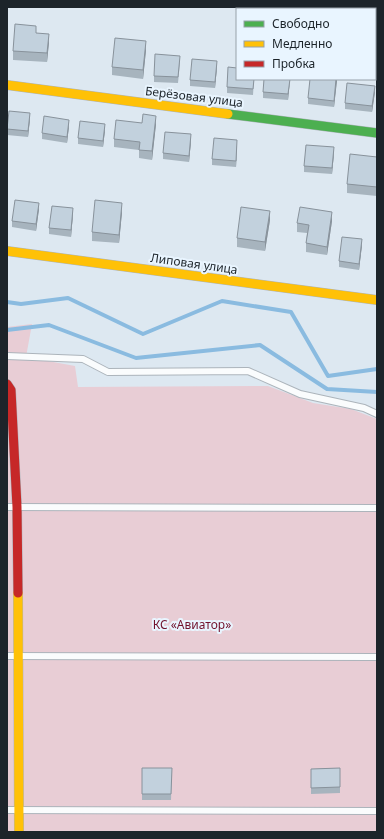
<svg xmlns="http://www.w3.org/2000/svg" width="384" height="839" viewBox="0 0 384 839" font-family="'Noto Sans',sans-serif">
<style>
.green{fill:#e8cdd5}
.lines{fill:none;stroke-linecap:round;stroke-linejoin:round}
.stream{stroke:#8abbe0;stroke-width:4}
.lane-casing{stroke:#acb4bb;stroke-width:8}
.fast-casing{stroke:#acb4bb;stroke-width:10}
.slow-casing{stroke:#acb4bb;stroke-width:10}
.jam-casing{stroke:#acb4bb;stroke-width:10}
.lane{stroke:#fafcfd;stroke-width:6}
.fast{stroke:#4caf50;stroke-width:9}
.slow{stroke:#ffc107;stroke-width:9}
.jam{stroke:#c62828;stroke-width:9}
.wall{fill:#a7b4be}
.shaded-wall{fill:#88929b}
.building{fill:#c2d1dd;stroke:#88929b}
.labels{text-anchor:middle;stroke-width:4;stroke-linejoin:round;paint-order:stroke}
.street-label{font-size:12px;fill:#1c242a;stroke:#e9f5ff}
.park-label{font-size:12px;fill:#72122d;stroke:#e9f5ff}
</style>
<rect width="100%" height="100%" fill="#dde8f1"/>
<path class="green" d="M32 324 26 357 75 366 78 387 268 386 313 403 351 409 377 419V832H7V327Z"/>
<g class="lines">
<path class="stream" d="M7 302 21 304 68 298 143 334 222 301 291 312 328 376 377 369
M7 330 49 325 136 358 260 345 327 389 377 392"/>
<g class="lane-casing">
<path id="lane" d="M7 356 83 359 108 372 248 371 300 394 364 408 377 414
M7 507 377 508
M7 656 377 657
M7 810 377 811"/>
</g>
<g class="fast-casing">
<path id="fast" d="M228 114 377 133"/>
</g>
<g class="slow-casing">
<path id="slow" d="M7 85 228 114
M7 251 377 300
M18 593 19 832"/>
</g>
<g class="jam-casing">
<path id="jam" d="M7 384 11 390 17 507 18 593"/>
</g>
<use href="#lane" class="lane"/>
<use href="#fast" class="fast"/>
<use href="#slow" class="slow"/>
<use href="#jam" class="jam"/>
</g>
<path class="wall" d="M238 7H264L263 9H251Z
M276 7H301V9H276Z
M377 7V17H375V9Z
M36 33 49 42 47 62 13 60V51Z
M146 50 143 79 112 75V67Z
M180 62 178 83 154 82V76Z
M217 67 215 88 190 86V80Z
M254 79 253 95 227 93V87Z
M290 79 288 100 263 98V92Z
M337 79 334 107 308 104V98Z
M375 92 372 112 345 109V103Z
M30 119 28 137 7 135V129Z
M156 124 152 160 139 158V150L114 147V139Z
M69 126 67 143 42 139V133Z
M105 130 103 147 78 144V138Z
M191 141 189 162 163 159V153Z
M237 146 236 167 212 165V159Z
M334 153 332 174 304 172V166Z
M377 157V196L347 193V184Z
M39 209 36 231 12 227V221Z
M122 212 119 243 92 241V232Z
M73 214 71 237 49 234V228Z
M270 220 265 251 237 247V238Z
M332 221 327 255 306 252V243L307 233 297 232V223Z
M362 245 359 270 339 267V261Z
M172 768 171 800H142V794Z
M340 768V793L311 794V769Z"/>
<path class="shaded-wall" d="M49 34V42L47 62V53Z
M146 41V50L143 79V70Z
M217 61V67L215 88V82Z
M290 79V80L288 100V94Z
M336 79 337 81 334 107V101Z
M375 86V92L372 112V106Z
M30 113V119L28 137V131Z
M156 116V124L152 160V151Z
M69 120V126L67 143V137Z
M105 124V130L103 147V141Z
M191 134V141L189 162V156Z
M237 140V146L236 167V161Z
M334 147V153L332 174V168Z
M39 203V209L36 231V224Z
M122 203V212L119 243V235Z
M73 208V214L71 237V230Z
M270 211V220L265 251V242Z
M332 212V221L327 255V247Z
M362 239V245L359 270V264Z"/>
<path class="building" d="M314 7H338V9H314Z
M352 7H377V11H375V9H352Z
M15 24 36 26V33L49 34 47 53 13 51Z
M115 38 146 41 143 70 112 67Z
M155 54 180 56 178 77 154 76Z
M192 59 217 61 215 82 190 80Z
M228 67 237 68V79H254L253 89 227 87Z
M264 79H290L288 94 263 92Z
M310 79H336L334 101 308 98Z
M347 83 375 86 372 106 345 103Z
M9 111 30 113 28 131 7 129Z
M143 114 156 116 152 151 139 150 140 142 114 139 116 120 142 123Z
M44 116 69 120 67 137 42 133Z
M80 121 105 124 103 141 78 138Z
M165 132 191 134 189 156 163 153Z
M214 138 237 140 236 161 212 159Z
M306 145 334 147 332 168 304 166Z
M350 154 377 157V187L347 184Z
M15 200 39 203 36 224 12 221Z
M95 200 122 203 119 235 92 232Z
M52 206 73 208 71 230 49 228Z
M241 207 270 211 265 242 237 238Z
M300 207 332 212 327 247 306 243 309 225 297 223Z
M342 237 362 239 359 264 339 261Z
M142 768H172L171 794H142Z
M340 768V787L311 788V769Z"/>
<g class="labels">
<g class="street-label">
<text transform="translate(194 97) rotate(7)" y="4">Берёзовая улица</text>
<text transform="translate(194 264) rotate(8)" y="4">Липовая улица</text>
</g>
<g class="park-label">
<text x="192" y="629">КС «Авиатор»</text>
</g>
</g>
<rect width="384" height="839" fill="none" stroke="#1c242a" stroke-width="16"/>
<rect x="236" y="8" width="140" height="72" fill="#e9f5ff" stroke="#97a1aa"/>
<rect x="244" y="21" width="20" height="6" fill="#4caf50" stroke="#97a1aa"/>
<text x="272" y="28" font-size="12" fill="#1c242a">Свободно</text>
<rect x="244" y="41" width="20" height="6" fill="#ffc107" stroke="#97a1aa"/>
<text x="272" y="48" font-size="12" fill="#1c242a">Медленно</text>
<rect x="244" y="61" width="20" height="6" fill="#c62828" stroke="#97a1aa"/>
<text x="272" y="68" font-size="12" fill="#1c242a">Пробка</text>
</svg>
